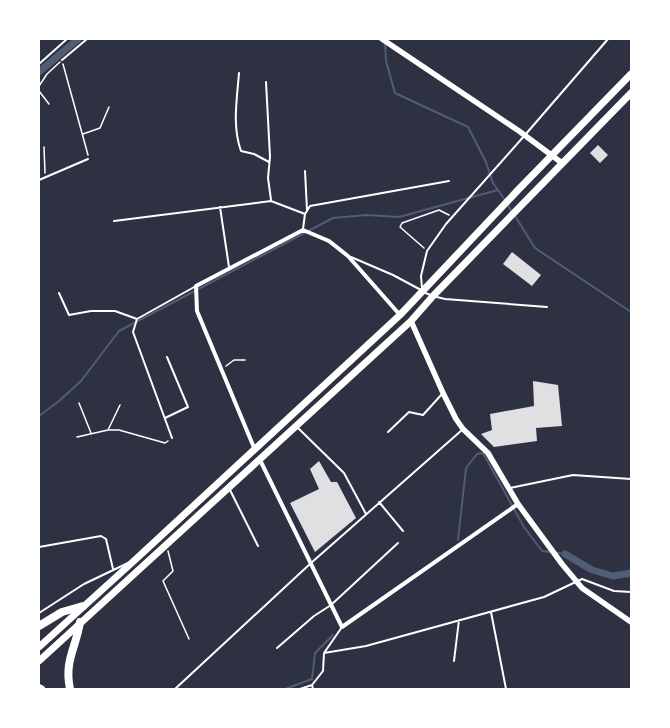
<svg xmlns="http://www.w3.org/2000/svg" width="670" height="728" viewBox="0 0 670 728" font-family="'Work Sans',sans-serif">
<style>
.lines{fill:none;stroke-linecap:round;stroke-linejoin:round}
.stream{stroke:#4f5d75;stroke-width:2}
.canal{stroke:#4f5d75;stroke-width:7}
.building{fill:#e0e0e3}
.path{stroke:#fff;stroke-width:1.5}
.service{stroke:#fff;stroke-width:2}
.minor{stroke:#fff;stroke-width:4}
.tertiary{stroke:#fff;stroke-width:5.5}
.primary{stroke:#fff;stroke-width:7}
.motorway{stroke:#fff;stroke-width:8}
</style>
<rect width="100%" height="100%" fill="#2d3142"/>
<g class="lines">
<path class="stream" d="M385 42 386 61 395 93 468 127 486 162 493 183 505 200
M507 204 512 212
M515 216 535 248 631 312
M39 416 59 401 81 381 119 331 333 218 366 215 399 217 498 190
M458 540 466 468 477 454 483 453 524 527 542 551 565 554
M285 689 312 679 315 653 333 635"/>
<path class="canal" d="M39 72 78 39
M565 554 592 570 613 576 631 573"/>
</g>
<path class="building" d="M598 145 608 155 600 163 590 153Z
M512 252 541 275 532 286 503 264Z
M533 381 558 385 562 426 536 428 537 441 494 447 481 434 492 430 490 414 534 406Z
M319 461 331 482H337L356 518 315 552 290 503 319 489 310 469Z"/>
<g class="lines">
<path class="path" d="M63 64 88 155
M39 86 47 74 60 62
M39 91 49 104
M83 134 100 128 109 107
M44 147 45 173
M424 248 400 227 402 223 439 210 449 215
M226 366 234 360H245
M79 403 91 433
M108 430 120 405
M77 437 108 430H119L165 443 168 441
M168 551 173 571 163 581 189 639"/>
<path class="service" d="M62 60 87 39
M39 64 67 39
M239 73C237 99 232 126 241 151L254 154 269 162
M266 82 270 157 268 178 271 200
M305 171 307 210
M39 180 88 159
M220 207 229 267
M305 214 310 206 449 181
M114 221 271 201 305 214 303 229
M351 257 393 275 421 290
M422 288 421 276 427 251 446 224 525 135 608 39
M423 292 433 296 445 299 547 307
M59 293 69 315 91 311H115L137 319
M165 418 188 407 167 357
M297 427 344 473 366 514
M388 432 409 412 423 415 442 394
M172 438 133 332 137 319 196 286
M510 488 573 475 631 479
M230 490 258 546
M379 502 403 531
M39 547 101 536 106 539 113 569
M491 612 506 689
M39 613 84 584 128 563
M277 648 314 616 331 605 398 543
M324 653 366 646 544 597 582 579 614 591 631 592
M454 661 459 620
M175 689 311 563 462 430
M300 689 312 685
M313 689 312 685 323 671 324 653 342 627"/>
<path class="minor" d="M255 450 197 311 196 286 303 230 329 241 348 256 400 315
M260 460 342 627 518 504"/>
<path class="tertiary" d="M382 39 519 131 562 163
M411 321 443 393 456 419 463 429 488 453 518 504 562 564 582 588 631 622"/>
<path class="primary" d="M39 647 136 559 400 315 518 190 631 74
M39 661 411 321 433 296 631 93"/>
<path class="motorway" d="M39 626 62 612 83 606
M39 688 41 689
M70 689C64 661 76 648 80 622"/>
</g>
<rect width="670" height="728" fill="none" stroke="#ffffff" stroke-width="80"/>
</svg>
